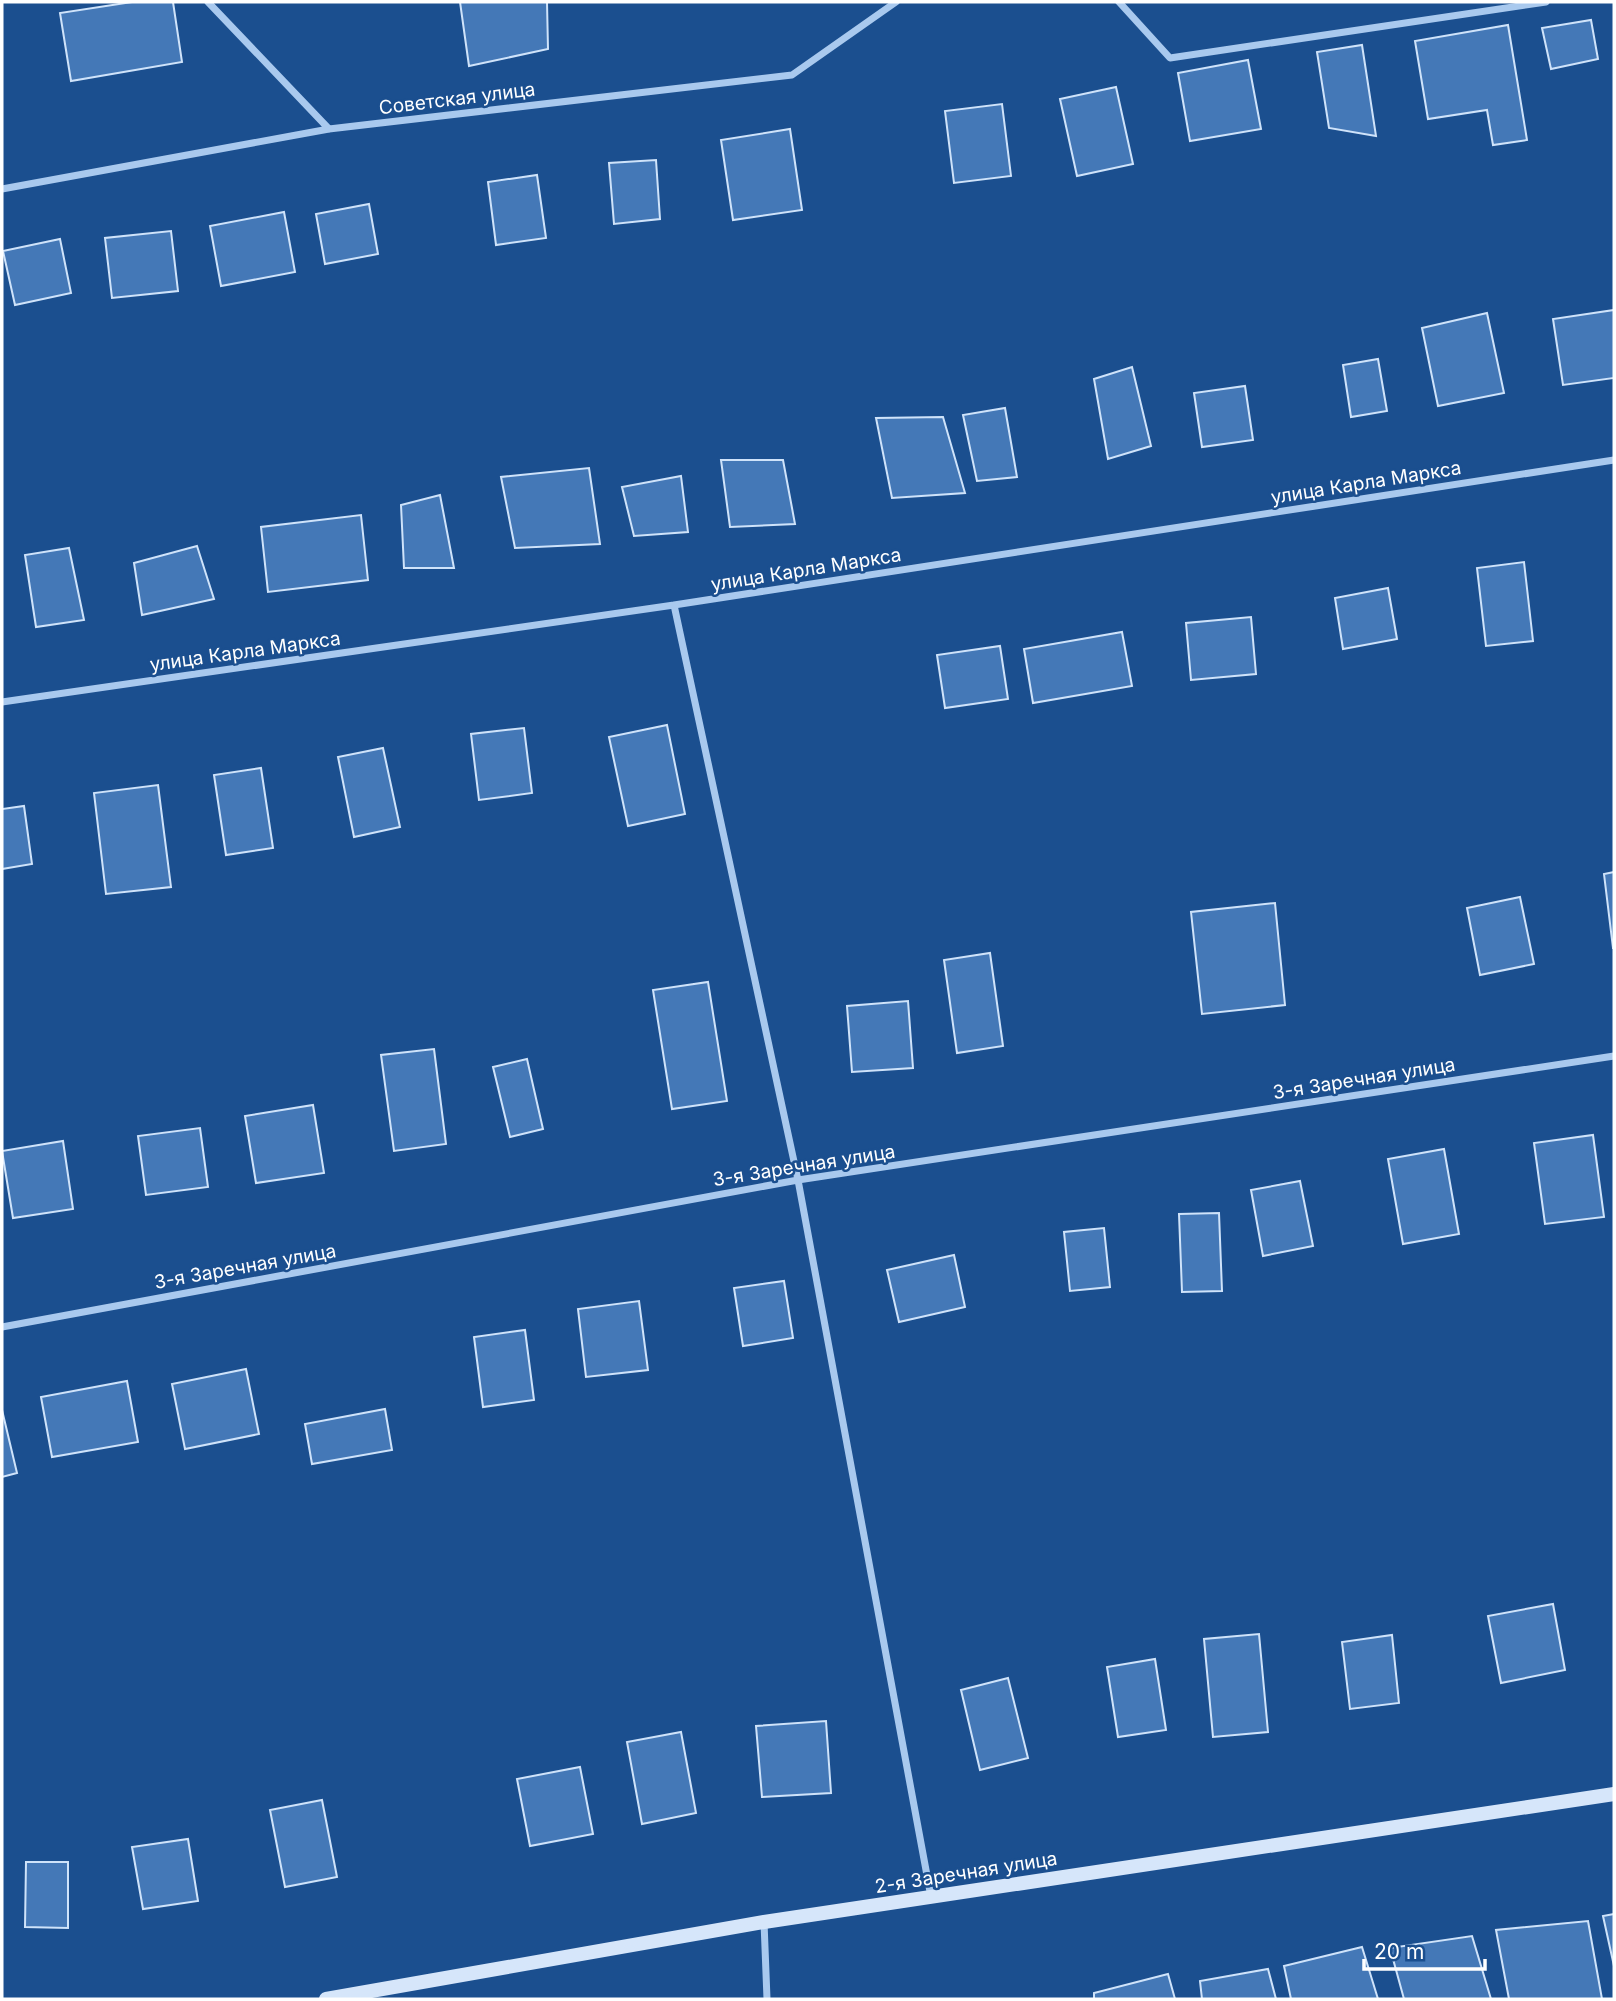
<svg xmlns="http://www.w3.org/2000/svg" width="1616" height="2001" viewBox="0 0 1616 2001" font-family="Inter,sans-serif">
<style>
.building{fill:#4478b7;stroke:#cfe3fa;stroke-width:2}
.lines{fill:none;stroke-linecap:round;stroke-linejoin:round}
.street{stroke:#a9c9ee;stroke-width:7}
.secondary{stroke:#d6e6fa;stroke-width:14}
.labels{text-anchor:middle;stroke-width:5;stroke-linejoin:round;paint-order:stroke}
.street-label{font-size:19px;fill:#fff;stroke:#1b4f8f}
</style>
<rect width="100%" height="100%" fill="#1b4f8f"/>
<path class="building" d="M132 2H173L182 62 71 81 60 13Z
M460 2H547L548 49 469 66Z
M1591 20 1598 59 1551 69 1542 28Z
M1508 25 1527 140 1493 145 1487 110 1428 119 1415 41Z
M1362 45 1376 136 1329 128 1317 52Z
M1248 60 1261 129 1190 141 1178 73Z
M1116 87 1133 164 1077 176 1060 99Z
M1002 104 1011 176 954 183 945 111Z
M790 129 802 210 733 220 721 140Z
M656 160 660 219 614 224 609 163Z
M537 175 546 238 496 245 488 182Z
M369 204 378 254 325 264 316 214Z
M284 212 295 272 221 286 210 226Z
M171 231 178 291 112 298 105 238Z
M60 239 71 293 15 305 3 251Z
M1614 310V378L1563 385 1553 319Z
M1487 313 1504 393 1438 406 1422 328Z
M1378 359 1387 411 1351 417 1343 365Z
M1132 367 1151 446 1108 459 1094 379Z
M1245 386 1253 440 1202 447 1194 393Z
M1005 408 1017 477 977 481 963 415Z
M943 417 965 493 892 498 876 418Z
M721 460H783L795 524 730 527Z
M589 468 600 544 515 548 501 477Z
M681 476 688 532 634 536 622 487Z
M440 495 454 568H404L401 505Z
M361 515 368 580 268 592 261 527Z
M197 546 214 599 142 615 134 563Z
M69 548 84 620 36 627 25 555Z
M1524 562 1533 641 1486 646 1477 568Z
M1388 588 1397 639 1343 649 1335 598Z
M1251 617 1256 674 1191 680 1186 623Z
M1122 632 1132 686 1033 703 1024 649Z
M1000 646 1008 699 945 708 937 655Z
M667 725 685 814 628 826 609 737Z
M524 728 532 793 479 800 471 734Z
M383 748 400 827 354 837 338 757Z
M261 768 273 848 226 855 214 775Z
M158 785 171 887 106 894 94 793Z
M24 806 32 864 2 869V809Z
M1614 872V948H1613L1604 874Z
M1520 897 1534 964 1480 975 1467 908Z
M1275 903 1285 1005 1202 1014 1191 912Z
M990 953 1003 1046 957 1053 944 960Z
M708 982 727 1101 672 1109 653 990Z
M908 1001 913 1068 852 1072 847 1006Z
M434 1049 446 1144 394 1151 381 1055Z
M527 1059 543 1129 510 1137 493 1067Z
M313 1105 324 1173 256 1183 245 1116Z
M200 1128 208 1187 146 1195 138 1136Z
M1593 1135 1604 1217 1545 1224 1534 1143Z
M63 1141 73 1209 13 1218 2 1151Z
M1444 1149 1459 1234 1403 1244 1388 1159Z
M1300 1181 1313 1246 1263 1256 1251 1190Z
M1219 1213 1222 1291 1182 1292 1179 1214Z
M1104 1228 1110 1287 1070 1291 1064 1232Z
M954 1255 965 1307 899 1322 887 1270Z
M784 1281 793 1338 743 1346 734 1288Z
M639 1301 648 1370 586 1377 578 1309Z
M525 1330 534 1400 483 1407 474 1337Z
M246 1369 259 1434 185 1449 172 1384Z
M127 1381 138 1442 52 1457 41 1397Z
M385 1409 392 1450 312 1464 305 1424Z
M2 1410 17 1473 2 1477Z
M1553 1604 1565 1670 1501 1683 1488 1616Z
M1259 1634 1268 1732 1213 1737 1204 1639Z
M1392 1635 1399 1703 1350 1709 1342 1642Z
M1155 1659 1166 1730 1118 1737 1107 1667Z
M1008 1678 1028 1758 980 1770 961 1690Z
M826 1721 831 1793 762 1797 756 1726Z
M681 1732 696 1813 642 1824 627 1742Z
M580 1767 593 1834 530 1846 517 1779Z
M322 1800 337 1877 285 1887 270 1810Z
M188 1839 198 1901 143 1909 132 1847Z
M26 1862H68V1928L25 1927Z
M1614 1914V1966L1603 1916Z
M1588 1921 1602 1999H1509L1496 1930Z
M1472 1936 1491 1999H1404L1390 1948Z
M1362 1947 1378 1999H1291L1284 1966Z
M1268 1969 1276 1999H1202L1200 1981Z
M1168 1974 1175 1999H1094V1993Z"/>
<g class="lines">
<path class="street" d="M208 2 329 129
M1119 2 1170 58 1546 2
M2 189 329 129 792 75 896 2
M674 605 798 1180 931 1897
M2 702 674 605 1614 460
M2 1327 798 1180 1614 1056
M764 1922 767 1999"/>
<path class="secondary" d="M326 1999 764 1922 1614 1794"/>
</g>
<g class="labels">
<g class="street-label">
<text transform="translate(457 98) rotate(-7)" y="7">Советская улица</text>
<text transform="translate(1366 482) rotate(-9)" y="7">улица Карла Маркса</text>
<text transform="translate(806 569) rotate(-9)" y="7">улица Карла Маркса</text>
<text transform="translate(245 651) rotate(-8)" y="7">улица Карла Маркса</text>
<text transform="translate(1364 1078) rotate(-9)" y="7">3-я Заречная улица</text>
<text transform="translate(804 1165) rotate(-9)" y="7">3-я Заречная улица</text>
<text transform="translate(245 1266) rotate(-10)" y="7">3-я Заречная улица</text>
<text transform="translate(966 1872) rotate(-9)" y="7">2-я Заречная улица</text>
</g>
</g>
<rect width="1616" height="2001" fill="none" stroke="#ffffff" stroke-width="7"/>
<path d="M1364 1959v10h121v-10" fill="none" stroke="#ffffff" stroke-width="3.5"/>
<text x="1374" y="1959" font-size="21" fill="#ffffff" stroke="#1b4f8f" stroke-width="5" paint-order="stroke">20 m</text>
</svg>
